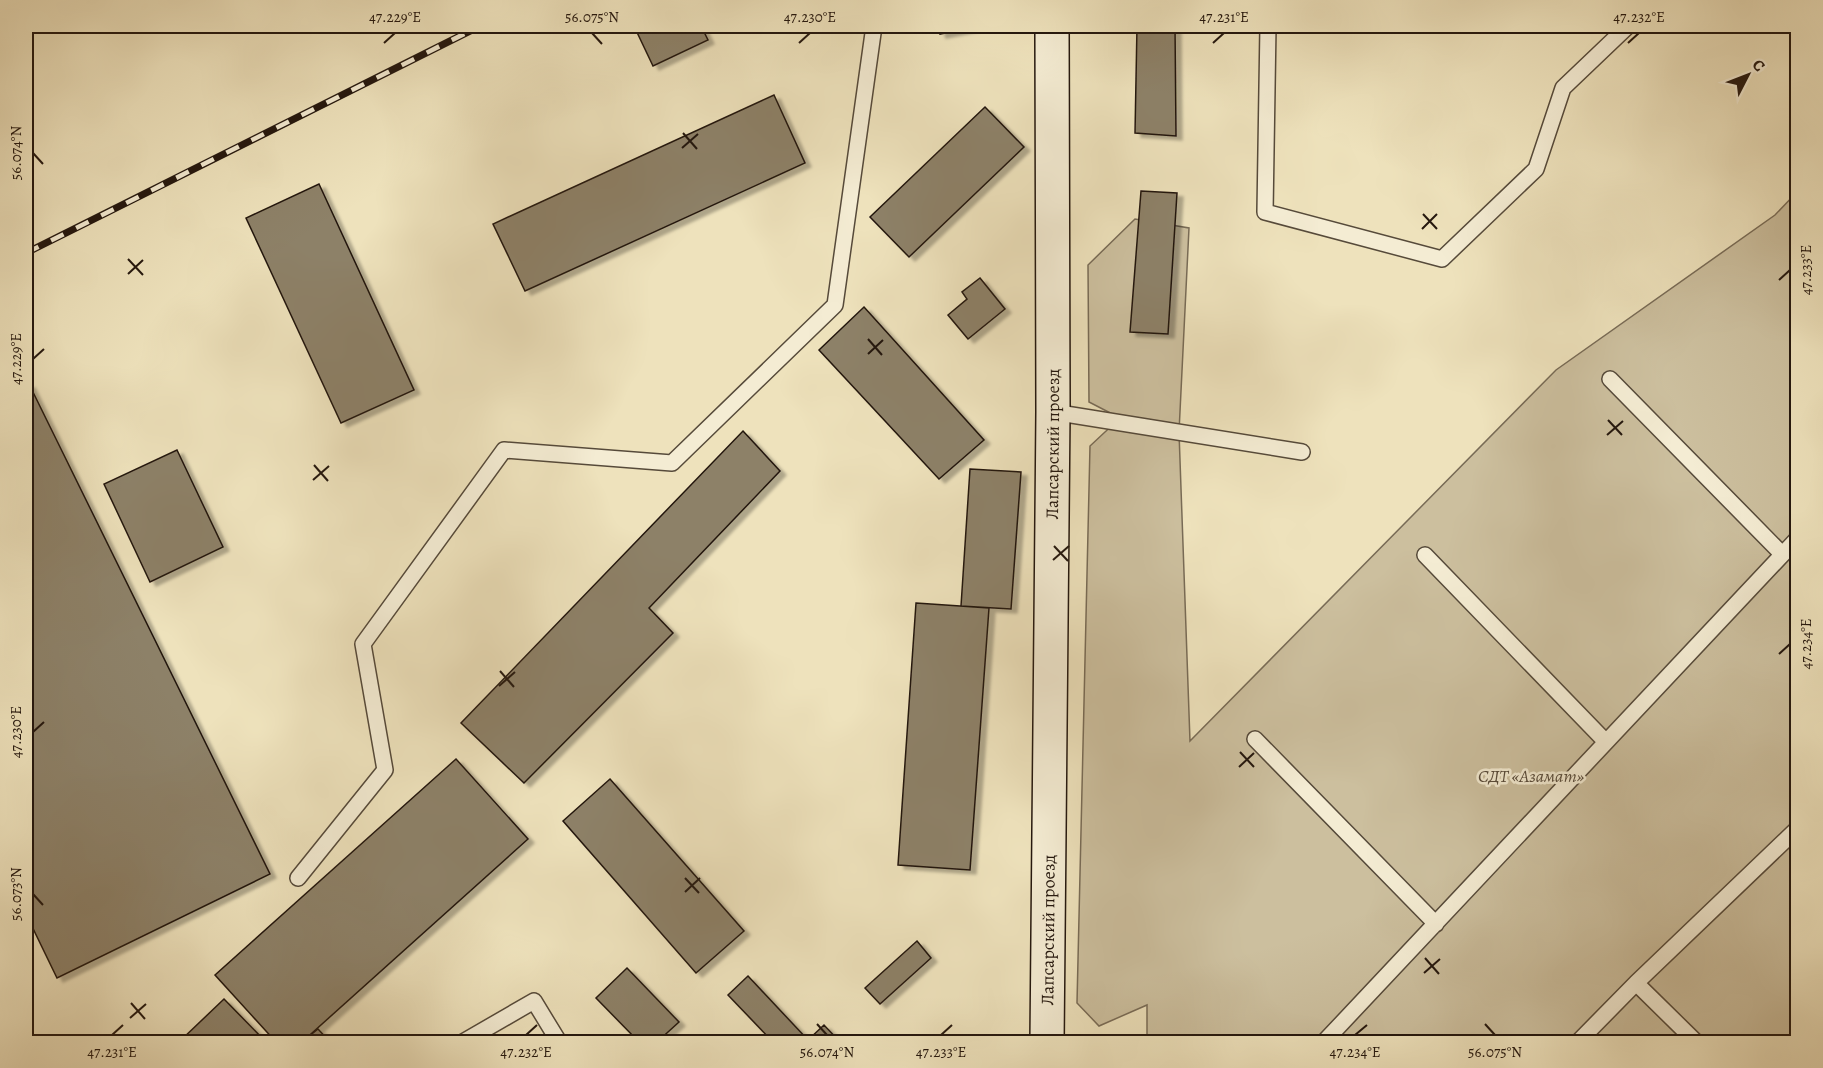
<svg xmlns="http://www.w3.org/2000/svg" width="1823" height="1068" viewBox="0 0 1823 1068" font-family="Alegreya,serif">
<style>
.green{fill:#ccbf9e;stroke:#786b56;stroke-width:1.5}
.building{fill:#8d8168;stroke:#24170e;stroke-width:1.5;filter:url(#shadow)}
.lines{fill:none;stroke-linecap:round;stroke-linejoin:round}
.lane-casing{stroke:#564a3a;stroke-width:18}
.secondary-casing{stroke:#24170e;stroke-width:36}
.lane{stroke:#f4ecd3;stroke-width:15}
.secondary{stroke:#f4ecd3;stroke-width:33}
.rail-casing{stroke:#24170e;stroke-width:7}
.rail{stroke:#f4ecd3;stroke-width:4.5;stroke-dasharray:14;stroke-linecap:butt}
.ticks{fill:none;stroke:#24170e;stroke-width:2}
.labels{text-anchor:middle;stroke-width:5;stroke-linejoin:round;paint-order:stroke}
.street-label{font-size:18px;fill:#24170e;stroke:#f4ecd3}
.park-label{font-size:18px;font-style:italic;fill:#564939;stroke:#f4ecd3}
.neatline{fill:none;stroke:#24170e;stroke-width:2}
.ticks-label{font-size:15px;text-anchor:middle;fill:#24170e}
</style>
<defs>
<filter id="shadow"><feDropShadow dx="6" dy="4" stdDeviation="1.5" flood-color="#0004"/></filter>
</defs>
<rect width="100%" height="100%" fill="#eee2bc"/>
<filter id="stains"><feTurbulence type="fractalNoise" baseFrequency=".00333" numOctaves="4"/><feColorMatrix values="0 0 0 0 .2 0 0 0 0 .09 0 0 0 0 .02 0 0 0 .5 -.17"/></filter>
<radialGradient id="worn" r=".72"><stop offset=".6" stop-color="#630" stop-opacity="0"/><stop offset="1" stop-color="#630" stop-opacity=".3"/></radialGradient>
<path class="green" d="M1797 192V1042H1147V1005L1099 1026 1077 1003 1090 446 1120 418 1089 402 1088 265 1135 219 1189 228 1179 432 1190 741 1556 370 1775 215Z"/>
<path class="building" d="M634 26H701L708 40 653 66Z
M938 26H979L940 34Z
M1137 26H1175L1176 136 1135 133Z
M774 95 805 163 525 291 493 224Z
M985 107 1024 147 909 257 870 217Z
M319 184 414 390 341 423 246 218Z
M1141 191 1177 193 1168 334 1130 332Z
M980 278 1005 309 968 339 948 315 967 299 962 292Z
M864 307 984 440 939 479 819 350Z
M29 384 270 874 57 978 26 914V385Z
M743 431 780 471 649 608 673 633 524 783 461 723Z
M177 450 223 547 150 582 104 484Z
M970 469 1021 472 1011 609 961 606Z
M916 603 989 608 970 870 898 865Z
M456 759 528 839 302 1042H276L215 975Z
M610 779 744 931 696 973 563 821Z
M917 941 931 958 880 1004 865 988Z
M627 968 679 1022 657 1042H639L596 998Z
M748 976 808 1040 824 1025 840 1042H773L728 995Z
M224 999 266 1042H179Z
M318 1029 330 1042H302Z"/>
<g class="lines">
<g class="lane-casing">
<path id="lane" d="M1268 26 1265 212 1442 259 1536 169 1563 88 1628 26
M1610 379 1782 554
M1053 412 1302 452
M1425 555 1606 742
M1255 739 1436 924
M298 878 385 770 363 644 504 450 672 463 835 305 874 26
M1636 983 1696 1042
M463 1042 534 1001 559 1042
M1324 1042 1798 538
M1578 1042 1636 983 1798 828"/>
</g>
<g class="secondary-casing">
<g id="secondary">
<path id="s1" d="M1047 1042 1053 412 1052 26"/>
</g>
</g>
<use href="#lane" class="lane"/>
<use href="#secondary" class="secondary"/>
<g class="rail-casing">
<path id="rail" d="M26 253 480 26"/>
</g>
<use href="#rail" class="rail"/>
</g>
<path class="ticks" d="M592 33 602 44M384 43 395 33M799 43 810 33M1213 43 1224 33M1628 43 1639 33M683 133 697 149M682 148 698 134M33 153 43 164M1423 214 1437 229M1422 229 1437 214M128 259 143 275M128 274 143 260M1779 280 1790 270M868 339 882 355M868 354 883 340M33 359 44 349M1608 420 1622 435M1607 435 1623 421M314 465 328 481M313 480 329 466M1054 546 1068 561M1053 560 1069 546M1779 654 1790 644M500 671 514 687M499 686 515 672M33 732 44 722M1240 752 1254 767M1239 767 1254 753M685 878 699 893M685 892 700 878M33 894 43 905M1425 958 1439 974M1424 973 1440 959M131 1003 145 1019M130 1018 146 1004M817 1024 827 1035M1485 1024 1495 1035M112 1035 123 1025M526 1035 537 1025M941 1035 952 1025M1355 1035 1367 1025"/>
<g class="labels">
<g class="street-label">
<text dy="6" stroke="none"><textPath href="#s1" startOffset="598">Лапсарский проезд</textPath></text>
<text dy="6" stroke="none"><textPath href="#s1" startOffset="112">Лапсарский проезд</textPath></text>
</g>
<g class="park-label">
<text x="1531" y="782">СДТ «Азамат»</text>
</g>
</g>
<rect width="1823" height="1068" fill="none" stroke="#eee2bc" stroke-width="66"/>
<g transform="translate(1748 75) rotate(48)" stroke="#f4ecd3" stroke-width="4.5" paint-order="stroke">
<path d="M0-4.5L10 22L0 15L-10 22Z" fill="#24170e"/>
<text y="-9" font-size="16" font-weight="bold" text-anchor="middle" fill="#24170e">С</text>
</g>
<rect x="33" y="33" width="1757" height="1002" class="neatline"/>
<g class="ticks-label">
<text x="395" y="22">47.229°E</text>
<text x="592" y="22">56.075°N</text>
<text x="810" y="22">47.230°E</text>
<text x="1224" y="22">47.231°E</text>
<text x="1639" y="22">47.232°E</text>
<text transform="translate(16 153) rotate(-90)" y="5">56.074°N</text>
<text transform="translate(1806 270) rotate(-90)" y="5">47.233°E</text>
<text transform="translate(16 359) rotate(-90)" y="5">47.229°E</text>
<text transform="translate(1806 644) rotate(-90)" y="5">47.234°E</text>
<text transform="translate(16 732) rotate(-90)" y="5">47.230°E</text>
<text transform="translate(16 894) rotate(-90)" y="5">56.073°N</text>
<text x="112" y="1057">47.231°E</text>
<text x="526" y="1057">47.232°E</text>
<text x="827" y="1057">56.074°N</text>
<text x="941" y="1057">47.233°E</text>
<text x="1355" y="1057">47.234°E</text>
<text x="1495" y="1057">56.075°N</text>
</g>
<rect width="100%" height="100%" filter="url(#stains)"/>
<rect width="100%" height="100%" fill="url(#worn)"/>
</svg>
